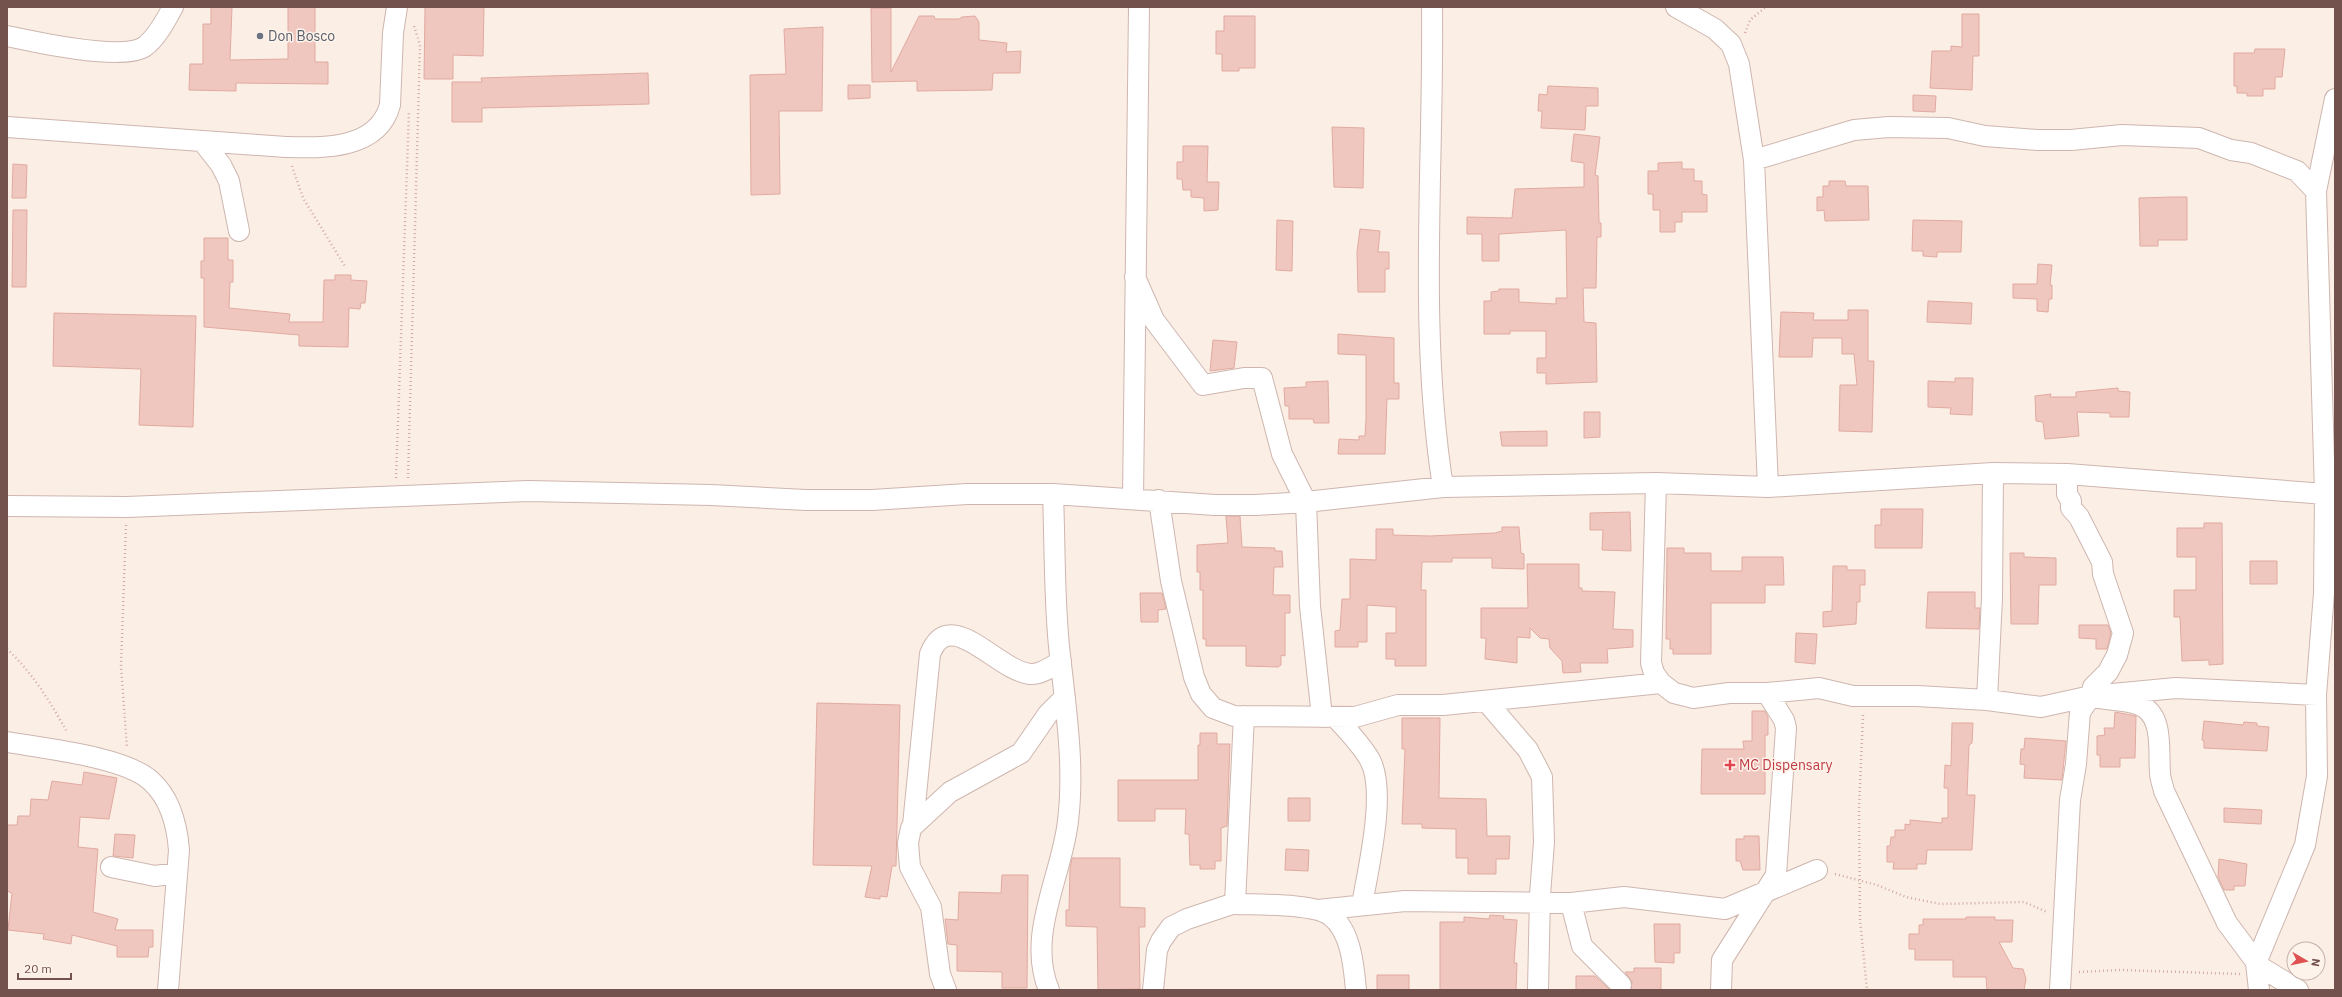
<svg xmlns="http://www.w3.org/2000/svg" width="2342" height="997" viewBox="0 0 2342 997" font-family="'IBM Plex Sans',sans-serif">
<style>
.building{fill:#efc7be;stroke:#e1aaa0}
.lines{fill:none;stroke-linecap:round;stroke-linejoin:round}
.minor-casing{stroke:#ceb6af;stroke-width:22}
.path{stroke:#d4aaa2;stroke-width:2.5;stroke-dasharray:1 3;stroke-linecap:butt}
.minor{stroke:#fff;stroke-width:20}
.worship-dot{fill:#6b7280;stroke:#fef3eb;stroke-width:1.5}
.health-dot{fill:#e0444e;stroke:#fef3eb;stroke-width:1.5}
.labels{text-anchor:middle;stroke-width:3;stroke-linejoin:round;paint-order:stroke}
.worship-label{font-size:14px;fill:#5b616d;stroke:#fef3eb;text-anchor:start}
.health-label{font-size:14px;fill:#be3a42;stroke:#fef3eb;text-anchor:start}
</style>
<rect width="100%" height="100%" fill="#fbeee5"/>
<path class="building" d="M211 7H232L230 60 288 59V7H315V62H328V84L236 83V91L189 90 190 64H203V24H211Z
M425 7H484L483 56 453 55V79H424Z
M871 8H891V72L919 16H934L935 19H959L962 17 975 16 979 22V40L1007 43 1006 52 1021 51 1020 73H993L992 90 917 91V81L872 82Z
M1962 14H1979V56H1973L1972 90 1930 88 1932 51H1951V46L1962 47Z
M1224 16H1255V68H1239V71H1222V54H1216V31H1224Z
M823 27 822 111H779L780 194 751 195 750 75 786 74 784 29Z
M2255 49H2285L2282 77H2275V89H2263V96H2247V93H2237V86H2234V53H2254Z
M648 73 649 104 482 108V122H452V82H482L481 78Z
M848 85H870V98L848 99Z
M1548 86 1598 88V106H1586L1585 130 1541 128 1542 111H1538L1539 94 1547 95Z
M1913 95 1936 96 1935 112 1913 111Z
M1332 127 1364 128 1363 188 1334 187Z
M1574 134 1600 137 1595 175 1598 176 1599 223H1601V237H1597L1596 288H1583L1584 322 1596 323 1597 382 1546 384V373H1537V358H1546V331H1510V334H1484V301H1491V292L1499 291V289H1519V302L1556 304V298H1567L1566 230 1499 234V261H1482V234H1467V217L1512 218 1515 189 1584 187V163L1571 161Z
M1183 146H1208L1207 182H1219L1218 210 1204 211V198L1191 197V190H1183L1182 179H1177V162H1183Z
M1682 162V169H1694V181H1702V194L1707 195V212H1682V222H1675V232H1660V210H1653V194H1648V171H1658V163Z
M13 164 27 165 26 198H12Z
M1829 181H1845L1846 186H1868L1869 220 1825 221 1824 210 1817 211V197H1823V186H1829Z
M2172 197H2187V240H2158V246H2140L2139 198Z
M13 210H27L26 287H12Z
M1277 220 1293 221 1292 271 1276 270Z
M1913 220 1962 221 1961 252H1937V257L1923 256V251H1912Z
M1360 229 1380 231 1378 252H1389V269H1385V292H1358L1357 252Z
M204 238H228V260H233V282H230L229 308 290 314 289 322H323L324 280H335V275H351V280L367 281 365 303H361L360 309 349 308 348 347 299 346V335L204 327V278H201V261H204Z
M2038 264 2052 265 2050 285H2052V299H2049L2048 312 2037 311V299L2013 298V284H2037Z
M1928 301 1972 303 1971 324 1927 322Z
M1848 310H1868V361H1874L1872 432 1839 431 1840 385H1857L1854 354H1842V338H1813L1812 357H1779L1781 312 1814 313 1813 320H1848Z
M54 313 196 316 193 427 139 425 141 369 53 366Z
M1338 334 1394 338V383H1399V399H1387L1385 454H1338L1339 439 1359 440V436H1365L1366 420V355L1338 354Z
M1213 340 1237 342 1234 368 1210 371Z
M1955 378H1973L1972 415 1950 414 1951 408 1928 407V381L1955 382Z
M1328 381 1329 423H1314L1313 419H1289V406H1285L1284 388 1306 387V382Z
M2118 388V391L2130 392 2129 417H2110V413L2077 412 2079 436 2045 439 2043 422 2036 421 2035 396 2051 394 2050 397H2076V392Z
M1584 412H1600V437L1584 438Z
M1547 431V446H1502L1500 432Z
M1881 509H1923L1922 548H1875V525H1881Z
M1630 512 1631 551 1602 550 1603 530H1590V513Z
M1226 516H1240L1242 547 1275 548V551H1282L1283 567H1274L1273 595H1290V613H1285V656L1281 655V665L1278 667 1246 666V646H1206V639H1203V590H1200V572H1197V545L1228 543Z
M2204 523H2222L2223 664 2209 665V660L2182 661 2180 617H2174V590H2196V557H2177V528H2204Z
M1502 527H1519L1521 553 1524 554V569L1492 568V558H1452V562H1422L1421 590H1426V666H1395V659H1386V633H1396V607L1367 605V642H1358V647H1335V631L1340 630 1342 599H1350V559L1376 560V529H1393V535L1430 536 1495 533 1502 531Z
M1667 548H1684V553H1711V571H1742V557H1783L1784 585H1765V603H1711V654H1673V649H1670V639H1666Z
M2010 553H2024V557L2056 558V585H2039L2038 624H2011Z
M2250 561H2277V584H2250Z
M1527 564H1579V588H1582V591L1615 592 1613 629 1633 630V647L1607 649 1608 663H1580L1581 672 1563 673 1562 661 1550 648 1549 639 1540 638 1530 628V638L1517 637V663L1485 659 1486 638H1481V608H1528Z
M1833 566H1847V570H1865V585H1860V602H1857L1856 624 1823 627V612L1832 611Z
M1928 592H1975V608H1980L1979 629 1926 628Z
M1140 593H1162L1166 609 1158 610V622H1141Z
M2079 625H2108L2111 633 2107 649H2096V639L2079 638Z
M1796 633 1817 634 1815 664 1795 662Z
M817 703 900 705 896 866H892L887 897 880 896V899L865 897 872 866 813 865Z
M1752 711H1765L1768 717V735H1765V794H1701L1702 749H1744L1743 741H1752Z
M2115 712 2136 716 2135 758H2120V767H2100V755H2097V736L2105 735 2104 728H2114Z
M1402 718H1440L1439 798 1486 799 1487 836H1510L1509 859H1496V874H1468V858H1456V829L1422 828V824H1402L1405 749H1402Z
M2204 721 2243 725 2244 722 2257 723V726L2269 727 2267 751 2204 748V741L2202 740Z
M1952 723H1973L1972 743 1969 745 1967 795H1975L1972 850H1927L1926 864H1917V869H1893L1894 862H1887V846H1890L1891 837H1895V830H1905V824L1910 825V820L1942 823V818H1948V788H1944L1945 765 1951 766Z
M1200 733H1217V744H1230L1227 826 1221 828V861H1215V869H1200V865H1190L1189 834H1185L1186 809H1155V821H1118V780H1198V745H1200Z
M2025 738 2066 741 2062 780 2024 778 2025 765 2020 764 2021 749H2024Z
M84 772 117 778 109 819 80 817 78 847 98 849 93 912 118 919 115 930H153V947H149L148 957H117V946L72 935 71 944 43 939 44 934 8 930 12 893 7 891V825H17L18 816H30L31 799 48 800 52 781 82 785Z
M1288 798H1310V821H1288Z
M2224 808 2262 810 2261 824 2224 822Z
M115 834 135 835 133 858 113 856Z
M1744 836H1759L1760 870H1743L1740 861H1736V839H1744Z
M1286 849 1309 850 1308 871 1285 870Z
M1072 858H1120V907L1145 908V927H1139L1140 989 1098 990 1097 927 1066 926V910H1069L1070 869Z
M2219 859 2247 864 2245 886H2234V890H2224L2218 877Z
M1002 875H1028L1027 988H1002V972L957 971V945L948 944 945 919 958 920 959 892 1001 893Z
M1490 915 1504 916 1503 919 1517 920 1514 963H1517L1516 990H1440V922H1464V917L1489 919Z
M1966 917H1995V920H2013L2012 942H1999L2013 968 2023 969 2026 979 2024 990H1987L1986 977H1953V960H1915V949H1909V934H1919V925H1923V919H1966Z
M1654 924H1680V953H1674V963L1655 962Z
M1634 968H1661V990H1631L1632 982 1625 972H1634Z
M1377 975H1409V990H1377Z
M1576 976H1595L1610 990H1576Z"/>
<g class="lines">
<g class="minor-casing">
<path id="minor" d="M1432 7C1434 167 1418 328 1443 487
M1676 7 1715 29 1731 44 1739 64 1754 160 1768 487
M7 36C35 42 121 61 144 47 156 39 166 20 173 7
M7 127 286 147C322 148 378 150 390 105L393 33 397 7
M203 142 221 165 229 181 239 231
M1754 160 1854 130 1889 127 1948 128 1985 136 2038 140H2071L2122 135 2199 138 2231 150 2251 153 2297 171 2316 191
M1135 277 1154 320 1203 385 1244 378H1262L1282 454 1306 502 1310 606 1322 717
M2067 474 2325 494
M1656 483 1651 663 1654 673 1661 683 1674 693 1686 696 1693 698 1729 693H1767L1784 720 1786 728 1776 875 1722 960 1721 990
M1133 498 1139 7
M1159 500 1171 581 1194 677 1201 694 1213 708 1234 716 1355 717 1398 705H1443L1661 683
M7 506 127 507 529 491 711 495 806 500H872L967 494H1053L1215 505H1256L1306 502 1443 487 1656 483 1768 487 1993 473 2067 474V494L2071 501V508L2079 517 2102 562 2103 574 2123 633 2117 655 2108 672 2093 687 2091 696C2106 701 2122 699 2137 704 2165 713 2158 750 2160 773 2160 779 2163 785 2164 791L2227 923 2259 966 2298 990
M1767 693 1819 688 1853 696H1917L1987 700 2041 707 2091 696 2176 688 2316 695
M1987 700 1992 598 1993 473
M1486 701 1528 750 1542 777 1544 842 1540 895 1538 990
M1335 717C1347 730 1361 744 1370 760 1387 791 1368 869 1362 905
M7 742C42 748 126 757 151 781 170 798 177 825 179 850L168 990
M913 825 930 654C950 604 996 670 1030 674 1040 675 1053 666 1061 661
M111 867 155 876 177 873
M1571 903 1582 946 1621 985
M1235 904C1258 905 1314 903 1331 916 1351 931 1354 967 1356 990
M1318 910 1405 901 1571 903 1624 897 1725 909 1817 870
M946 990 940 974 931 907 910 867 908 843 911 828 950 792 1021 753 1048 714 1065 697
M1049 990C1026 935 1062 876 1068 821 1075 763 1065 704 1059 646 1054 596 1055 545 1053 494
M1153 990 1157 950 1161 941 1171 927 1187 919 1235 903 1244 716
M2060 990 2070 800 2076 764 2080 712 2091 696
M2259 990 2256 963 2305 845 2317 776 2316 695 2324 593 2325 494 2316 191 2335 99"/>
</g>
<path class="path" d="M1745 33 1750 20 1766 7
M292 166 303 198 346 268
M396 478 409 111
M408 478 420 45 414 26
M126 525 121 666 127 748
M7 649C32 672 51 703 67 732
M1863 715 1859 808 1860 920 1867 990
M1835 874 1877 885 1906 897 1940 904 2024 902 2047 912
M2079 972 2121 970 2240 974"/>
<use href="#minor" class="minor"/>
</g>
<circle class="worship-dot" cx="260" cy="36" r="4"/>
<path class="health-dot" d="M1728 759h4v4h4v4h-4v4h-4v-4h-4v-4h4z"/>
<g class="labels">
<g class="worship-label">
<text x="268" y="41">Don Bosco</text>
</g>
<g class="health-label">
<text x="1739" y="770">MC Dispensary</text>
</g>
</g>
<rect width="2342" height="997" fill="none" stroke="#73514c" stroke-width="16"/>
<g transform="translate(2306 961) rotate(99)"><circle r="19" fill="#fef3eb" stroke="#c6b2ab"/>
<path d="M0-3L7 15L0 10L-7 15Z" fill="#df5251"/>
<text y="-6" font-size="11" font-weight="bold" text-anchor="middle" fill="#73514c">N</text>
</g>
<path d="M18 973v6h53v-6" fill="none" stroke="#73514c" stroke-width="2"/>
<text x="24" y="973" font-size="12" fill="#73514c" stroke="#fef3eb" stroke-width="3" paint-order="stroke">20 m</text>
</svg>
